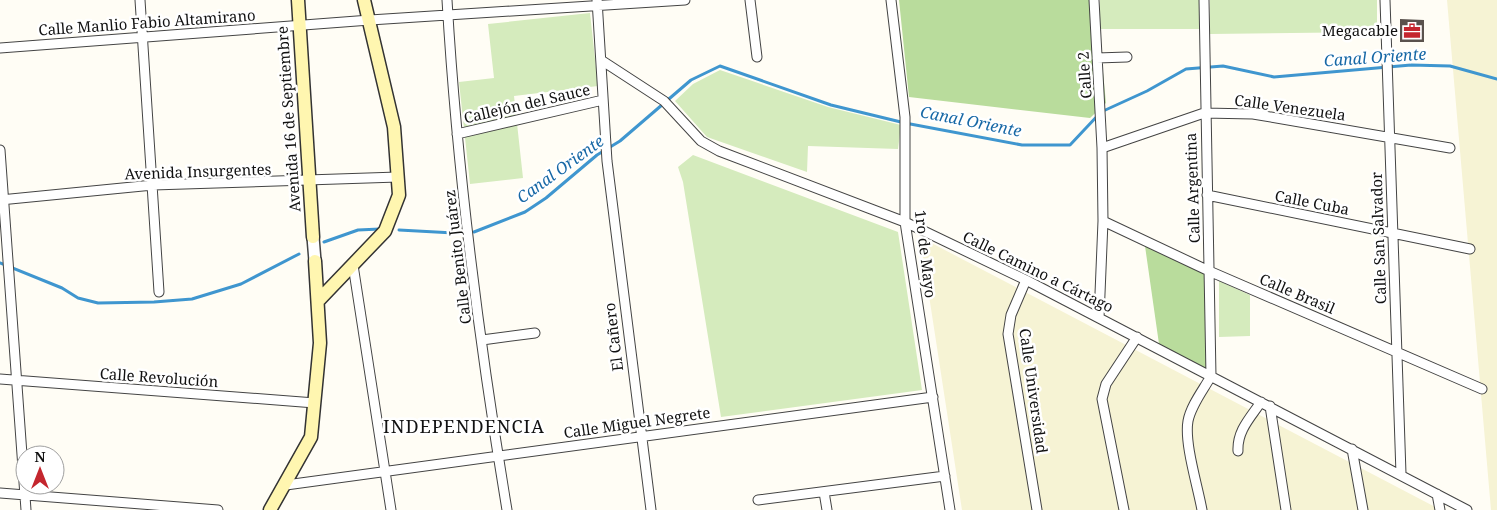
<svg xmlns="http://www.w3.org/2000/svg" width="1497" height="510" viewBox="0 0 1497 510" font-family="'Noto Serif',serif">
<style>
.farmland{fill:#f6f3d4}
.green{fill:#d5ebbd}
.forest{fill:#b9dc9c}
.lines{fill:none;stroke-linecap:round;stroke-linejoin:round}
.stream{stroke:#3f96cf;stroke-width:3}
.building{fill:#5a524d}
.minor-casing{stroke:#444;stroke-width:11}
.tertiary-casing{stroke:#444;stroke-width:14}
.secondary-casing{stroke:#333;stroke-width:15}
.minor{stroke:#fff;stroke-width:9}
.tertiary{stroke:#fff;stroke-width:11}
.secondary{stroke:#fff6b0;stroke-width:12}
.labels{text-anchor:middle;stroke-width:5;stroke-linejoin:round;paint-order:stroke}
.street-label{font-size:15px;fill:#111;stroke:#fff}
.poi-label{font-size:15px;fill:#111;stroke:#fff;text-anchor:end}
.water-label{font-size:16px;font-style:italic;fill:#1768a6;stroke:#fff}
.quarter-label{font-size:18px;letter-spacing:1px;fill:#111;stroke:#fff}
</style>
<rect width="100%" height="100%" fill="#fffdf5"/>
<path class="farmland" d="M1447 0H1497V510H1491Z
M920 237 1441 510H962Z"/>
<path class="green" d="M1100 0H1200V29H1100Z
M1210 0H1377V32L1210 34Z
M590 13 598 86 514 96 523 178 470 184 459 82 494 78 488 24Z
M720 70 828 107 901 125 898 149 808 146 807 172 707 137 675 101 693 84Z
M693 155 898 232 922 390 721 417 683 182 678 167Z
M1219 281 1250 295V336L1219 337Z"/>
<path class="forest" d="M899 0H1096L1106 103 1090 118 909 97Z
M1145 246 1205 273 1208 370 1159 344Z"/>
<g class="lines">
<path class="stream" d="M399 230 454 233
M474 232 525 212 546 198 597 155 620 141 691 80 720 66 831 105 905 123 1022 145H1070L1101 112 1147 91 1186 69 1223 66 1274 77 1411 65 1450 66 1497 79
M324 242 358 230 380 229
M0 263 62 288 78 298 98 303 154 302 192 299 241 284 299 254"/>
</g>
<path class="building" d="M1400 19 1424 20V42H1400Z"/>
<g class="lines">
<g class="minor-casing">
<path id="minor" d="M140 0 159 292
M447 0C457 170 479 342 507 510
M597 0 607 161 651 510
M750 0 757 57
M891 0 905 117V222L950 510
M1094 0 1102 148 1103 221 1099 318
M1385 0 1401 474
M0 48 370 20 685 0
M1097 58 1127 57
M601 60 664 101 701 141 719 151 905 222 1026 280 1467 510
M457 134 603 100
M1102 148 1204 113 1253 114 1450 148
M0 150 26 510
M1207 195 1470 249
M0 200 153 185 398 177
M1103 221 1209 271 1482 389
M353 265 391 510
M1026 280 1011 315 1008 334 1037 510
M482 340 535 333
M0 379 315 403
M1270 406 1286 510
M1352 449 1363 510
M1238 451C1237 431 1250 418 1261 402
M286 485 933 397
M824 492 827 510
M0 493 218 510
M1437 494 1440 510
M758 500 945 476
M1124 510 1102 399 1106 384 1137 337
M1202 510C1198 487 1184 443 1188 421 1191 405 1204 389 1211 376L1204 0"/>
</g>
<g class="tertiary-casing">
<path id="tertiary" d="M313 237 315 261"/>
</g>
<g class="secondary-casing">
<path id="secondary" d="M298 0 313 237
M318 301 385 231 399 195 394 127 364 0
M270 510 311 437 320 343 315 261"/>
</g>
<use href="#minor" class="minor"/>
<use href="#tertiary" class="tertiary"/>
<use href="#secondary" class="secondary"/>
</g>
<defs>
<g id="office-bare" transform="scale(1.35)"><path d="M-6-3h4V-5.5h4V-3h4V5H-6ZM-1-4.5V-3h2v-1.5ZM-6 0V1H6V0Z" fill="#c4262e" stroke="#fff" stroke-width="2.5" paint-order="stroke"/></g>
</defs>
<g fill-rule="evenodd">
<use href="#office-bare" x="1412" y="31"/>
</g>
<g class="labels">
<g class="street-label">
<text transform="translate(147 23) rotate(-4)" y="5">Calle Manlio Fabio Altamirano</text>
<text transform="translate(1085 75) rotate(-94)" y="5">Calle 2</text>
<text transform="translate(527 104) rotate(-13)" y="5">Callejón del Sauce</text>
<text transform="translate(1290 108) rotate(8)" y="5">Calle Venezuela</text>
<text transform="translate(289 119) rotate(-94)" y="5">Avenida 16 de Septiembre</text>
<text transform="translate(198 172) rotate(-2)" y="5">Avenida Insurgentes</text>
<text transform="translate(1193 188) rotate(-92)" y="5">Calle Argentina</text>
<text transform="translate(1312 203) rotate(11)" y="5">Calle Cuba</text>
<text transform="translate(1379 238) rotate(-92)" y="5">Calle San Salvador</text>
<text transform="translate(925 254) rotate(83)" y="5">1ro de Mayo</text>
<text transform="translate(458 257) rotate(-97)" y="5">Calle Benito Juárez</text>
<text transform="translate(1038 272) rotate(26)" y="5">Calle Camino a Cártago</text>
<text transform="translate(1297 294) rotate(23)" y="5">Calle Brasil</text>
<text transform="translate(614 337) rotate(-97)" y="5">El Cañero</text>
<text transform="translate(159 378) rotate(4)" y="5">Calle Revolución</text>
<text transform="translate(1033 391) rotate(82)" y="5">Calle Universidad</text>
<text transform="translate(637 423) rotate(-8)" y="5">Calle Miguel Negrete</text>
</g>
<g class="poi-label">
<text x="1398" y="36">Megacable</text>
</g>
<g class="water-label">
<text transform="translate(1375 57) rotate(-4)" y="6">Canal Oriente</text>
<text transform="translate(971 121) rotate(11)" y="6">Canal Oriente</text>
<text transform="translate(560 169) rotate(-36)" y="6">Canal Oriente</text>
</g>
<g class="quarter-label">
<text x="464" y="433">INDEPENDENCIA</text>
</g>
</g>
<g transform="translate(40 470)"><circle r="24" fill="#ffffff" stroke="#a0a0a0"/>
<path d="M0-4L9 19L0 12L-9 19Z" fill="#c4262e"/>
<text y="-8" font-size="14" font-weight="bold" text-anchor="middle" fill="#111111">N</text>
</g>
</svg>
